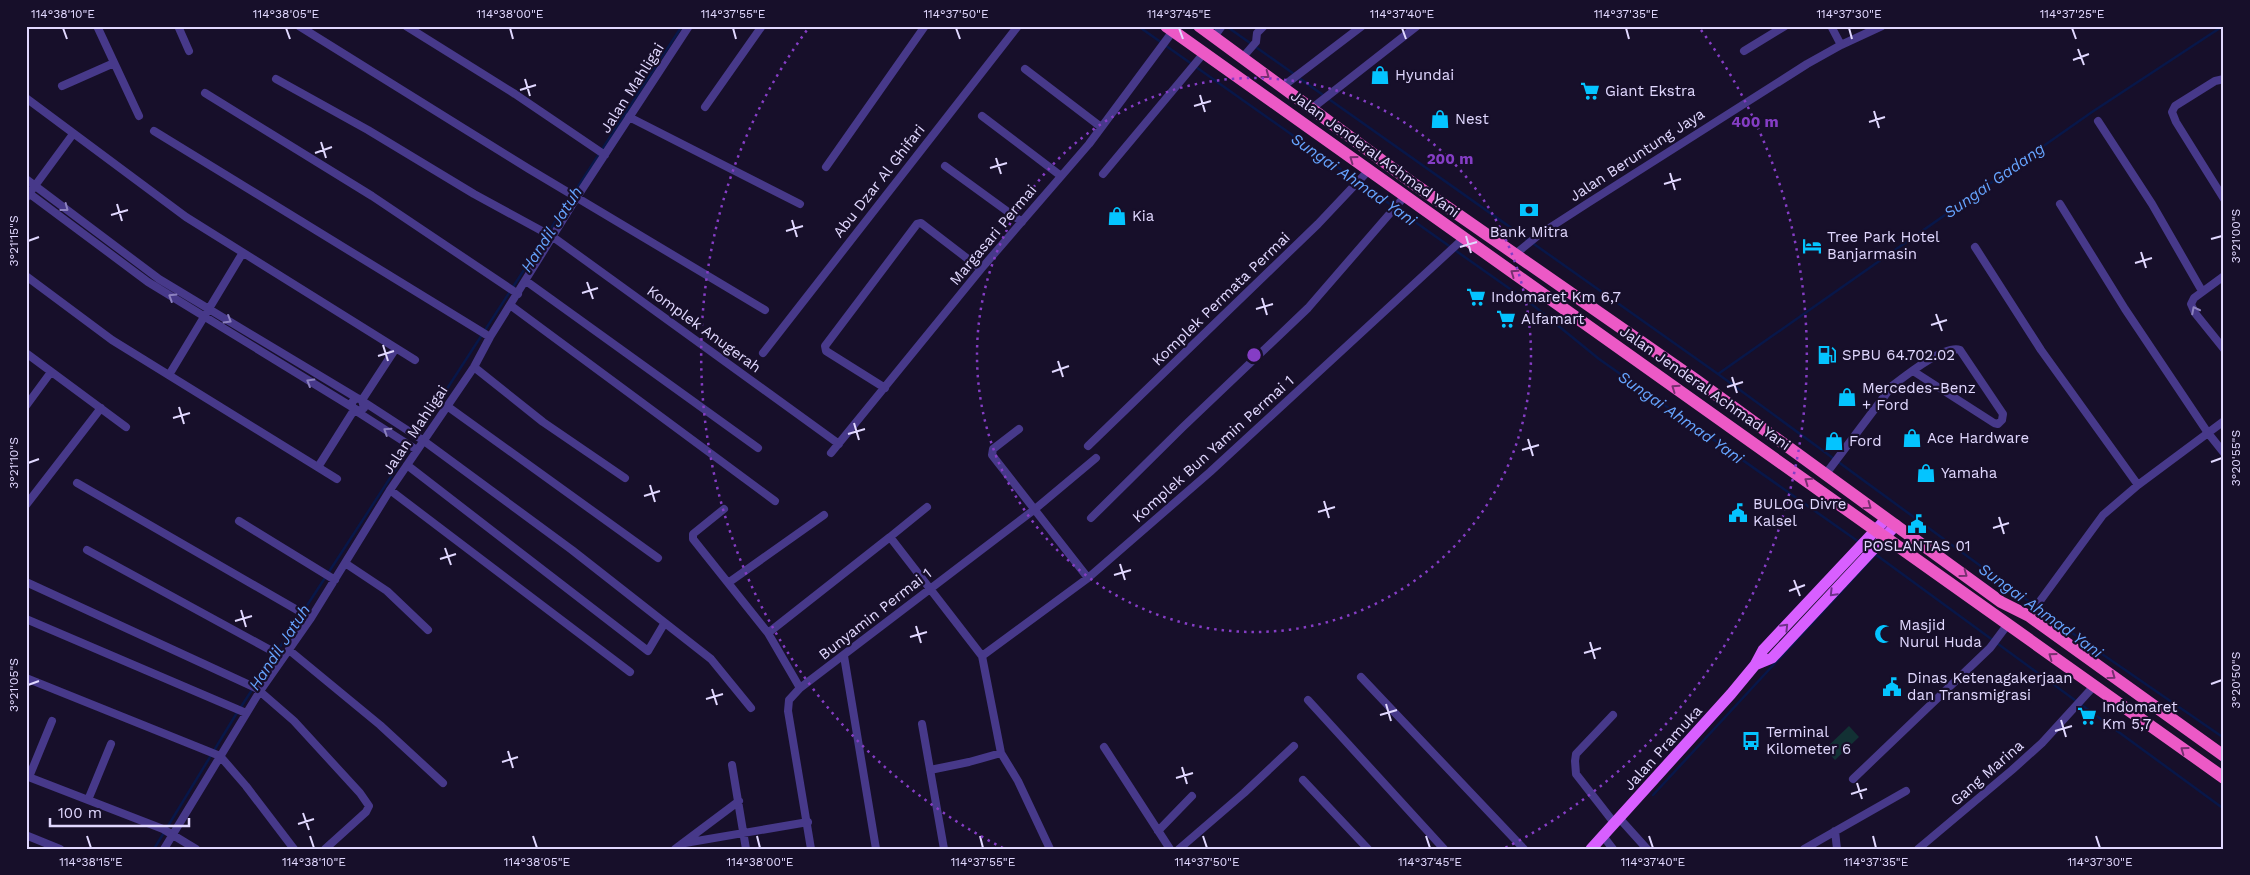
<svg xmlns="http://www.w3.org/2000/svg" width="2250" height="875" viewBox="0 0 2250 875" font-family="'Work Sans',sans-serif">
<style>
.green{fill:#123134}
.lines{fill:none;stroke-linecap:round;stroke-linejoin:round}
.stream{stroke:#081749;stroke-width:2.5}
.minor{stroke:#47398a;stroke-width:8}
.primary{stroke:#d85fff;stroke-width:11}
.trunk{stroke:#ec59c6;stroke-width:12}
.oneway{stroke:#773070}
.oneway2{stroke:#8c81bf}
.oneway3{stroke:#6e338a}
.ticks{fill:none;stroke:#e1d8ff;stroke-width:2}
.ring{fill:none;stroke:#853dc5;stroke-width:2.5;stroke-dasharray:2.5 5}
.labels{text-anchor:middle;stroke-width:4.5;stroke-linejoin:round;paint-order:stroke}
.poi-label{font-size:15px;fill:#e1d8ff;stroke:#170f2a;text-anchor:start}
.street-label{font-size:15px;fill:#e1d8ff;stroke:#170f2a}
.water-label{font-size:16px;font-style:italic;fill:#66a4ff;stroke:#170f2a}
.centre{fill:#853dc5;stroke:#170f2a;stroke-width:2.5}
.ring-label{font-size:15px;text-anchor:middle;font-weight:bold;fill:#853dc5;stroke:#170f2a;stroke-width:4.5;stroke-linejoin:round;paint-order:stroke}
.neatline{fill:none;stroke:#e1d8ff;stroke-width:2}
.ticks-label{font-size:12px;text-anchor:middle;fill:#e1d8ff}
</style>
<rect width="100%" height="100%" fill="#170f2a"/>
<path class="green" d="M1849 726 1859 737 1835 760 1825 749Z"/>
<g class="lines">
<path class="stream" d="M1138 26 1534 306 1599 359 1859 542
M1226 26 1294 74
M1299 78 1718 374 2086 643 2224 738
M1718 374 2092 112 2223 26
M419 432 682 26
M1875 554 2224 809
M1653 795 1876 554
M154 849 235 716 409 449"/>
<path class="minor" d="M97 26 139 116
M178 26 189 51
M299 26 529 169 765 310
M406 26 515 94 605 155
M1831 26 1841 45
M1214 37 1222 26
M1744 51 1785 26
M1243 57 1256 42 1257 33 1264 26
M1025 69 1101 127
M276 79 368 130 474 194 553 237 839 444
M2224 79 2215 81 2175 106 2172 112 2176 122 2224 199
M62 86 114 63
M1282 87 1362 26
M205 93 372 196 518 294
M26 98 186 217 415 360
M705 107 762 26
M1311 109 1417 26
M982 116 1061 176
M629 117 800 204
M2098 121 2152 204 2202 291
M154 131 490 337
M945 166 1022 222
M826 167 925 26
M1103 174 1204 53
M26 179 159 279 357 398 362 400 364 408 359 411 352 407V402L357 398
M26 191 148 282 352 407
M26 198 73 134
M2060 204 2125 309 2208 433 2224 453
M1975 247 2041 350 2138 485
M1514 255 1540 234 1588 203 1807 64 1841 45 1882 26
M26 276 112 340 337 479
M2224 276 2194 298 2191 304 2195 313 2224 349
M526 281 758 448
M510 305 775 501
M26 353 126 427
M763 353 1018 26
M474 367 543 422 625 478
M169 375 242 254
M885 388 826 351 825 346 917 224 921 223 981 269
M362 400 396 348
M364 402 424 441 572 550 711 659 751 708
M26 406 51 372
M447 406 658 558
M356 411 417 450
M1019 429 993 449 992 455 1088 578
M1088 446 1318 224 1369 170
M831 453 981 269 1089 144 1173 31
M407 465 648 651 664 624
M318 467 354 410
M1825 475 1892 386C1905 376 1945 344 1960 350L2003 414 2002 420 1998 424 1994 423 1913 371
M77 483 311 618
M390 490 630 672
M26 505 101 408
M724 509 693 534V539L768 633 800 688
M1091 518 1183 427 1308 308 1405 196
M239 521 335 580
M890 537 927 507
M87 550 283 657
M345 563 387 591 428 630
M26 582 256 688 294 721 360 793 369 806 366 812 325 849
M728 583 824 515
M2029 616 2103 515 2138 485 2224 421
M26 619 246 713
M768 633 890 537 982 656
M289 650 380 725 443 783
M844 656 876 849
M1361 677 1524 849
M26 678 220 756 246 786 294 849
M1308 700 1444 849
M1613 715 1576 754 1575 761 1576 774 1615 824
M922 724 944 849
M1104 747 1170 849
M1001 753 1018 781 1050 849
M732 765 746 849
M930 770 969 762 1001 753 982 656 1088 578 1210 472 1464 238
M26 776 163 829 196 849
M29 777 52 721
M1853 779 1990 648 2008 624
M1303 780 1368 849
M88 800 111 744
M1620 819 1647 849
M1158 831 1192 796
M1835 831 1837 849
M28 836 60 849
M1603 836 1613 849
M685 843 808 822
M164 849 260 691 311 618 390 490 474 367 490 337 577 197 689 26
M675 849 739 801
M811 849 788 711 789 700 800 688 1035 509 1096 458
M1179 849 1244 793 1294 746
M1804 849 1906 791
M1918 849 2012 770 2042 743 2094 686"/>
<path class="primary" d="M1755 665 1772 658 1896 525
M1591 849 1731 694 1755 665 1763 650 1886 519"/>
<path class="trunk" d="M1166 26 2224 778
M1199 26 1414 184 1696 380 2001 602 2029 616 2224 756"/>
</g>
<defs><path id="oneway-chevron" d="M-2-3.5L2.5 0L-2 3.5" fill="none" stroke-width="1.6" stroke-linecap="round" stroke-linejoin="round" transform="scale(1.25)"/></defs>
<g class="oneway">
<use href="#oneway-chevron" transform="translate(1266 75) rotate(37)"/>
<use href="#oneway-chevron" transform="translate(1353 159) rotate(-144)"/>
<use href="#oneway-chevron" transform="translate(1514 273) rotate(-145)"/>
<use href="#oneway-chevron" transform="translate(1675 388) rotate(-145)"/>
<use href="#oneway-chevron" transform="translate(1808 481) rotate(-145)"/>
<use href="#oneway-chevron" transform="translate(1868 506) rotate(36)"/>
<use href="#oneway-chevron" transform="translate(1964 574) rotate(36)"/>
<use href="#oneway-chevron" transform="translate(2052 656) rotate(-144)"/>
<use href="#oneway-chevron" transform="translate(2112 676) rotate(36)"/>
<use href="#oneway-chevron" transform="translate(2184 750) rotate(-144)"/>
</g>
<g class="oneway2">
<use href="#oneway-chevron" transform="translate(65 208) rotate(37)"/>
<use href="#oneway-chevron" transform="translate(172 297) rotate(-148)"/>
<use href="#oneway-chevron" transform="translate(2195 310) rotate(-117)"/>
<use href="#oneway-chevron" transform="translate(228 320) rotate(31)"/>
<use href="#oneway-chevron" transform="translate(310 382) rotate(-149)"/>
<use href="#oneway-chevron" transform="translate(387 431) rotate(-147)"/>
</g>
<g class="oneway3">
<use href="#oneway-chevron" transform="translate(1833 593) rotate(134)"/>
<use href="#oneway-chevron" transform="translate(1785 627) rotate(-46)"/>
</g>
<path class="ticks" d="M63 28 67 39M286 28 290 39M510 28 513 39M733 28 736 39M956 28 960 39M1179 28 1183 39M1402 28 1406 39M1626 28 1629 39M1849 28 1852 39M2072 28 2076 39M2078 49 2084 65M2073 60 2089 54M525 79 530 96M520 90 536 85M1200 95 1205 112M1194 106 1211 101M1874 111 1879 128M1869 122 1885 117M321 142 326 158M315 153 332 147M996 158 1001 174M990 168 1007 163M1670 173 1675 190M1664 184 1681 179M117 204 122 221M111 215 128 210M792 220 797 237M786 231 803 226M1466 236 1471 253M2211 239 2222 236M28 241 39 237M1460 247 1477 242M2141 252 2146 268M2135 263 2152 258M587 282 593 299M582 293 598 288M1262 298 1267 315M1256 309 1273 304M1936 314 1942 331M1931 325 1947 320M383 345 388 361M378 356 394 351M1058 361 1063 377M1052 372 1069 366M1732 377 1737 393M1727 387 1743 382M179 407 184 424M173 418 190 413M854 423 859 440M848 434 865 429M1528 439 1533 456M1522 450 1539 445M2211 462 2222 458M28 463 39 459M650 485 655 502M644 496 660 491M1324 501 1329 518M1318 512 1335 507M1999 517 2004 534M1993 528 2009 523M445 548 451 565M440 559 456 554M1120 564 1125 580M1114 575 1131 570M1794 580 1800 596M1789 591 1805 585M241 610 246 627M235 621 252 616M916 626 921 643M910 637 927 632M1590 642 1595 659M1584 653 1601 648M2211 684 2222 680M28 685 39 681M712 689 717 705M706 699 723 694M1386 704 1391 721M1380 715 1397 710M2061 720 2066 737M2055 731 2072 726M508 751 513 768M502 762 518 757M1182 767 1187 784M1176 778 1193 773M1857 783 1862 799M1851 794 1867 789M303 813 309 830M298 824 314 819M87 836 91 848M310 836 314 848M533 836 537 848M757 836 760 848M980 836 983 848M1203 836 1207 848M1426 836 1430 848M1649 836 1653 848M1873 836 1876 848M2096 836 2100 848"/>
<g class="ring">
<circle cx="1254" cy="355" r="277"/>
<path d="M1003 848A553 553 0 0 1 807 30M1701 30A553 553 0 0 1 1505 848"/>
</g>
<defs>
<g id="shop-bare" transform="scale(1.5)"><path d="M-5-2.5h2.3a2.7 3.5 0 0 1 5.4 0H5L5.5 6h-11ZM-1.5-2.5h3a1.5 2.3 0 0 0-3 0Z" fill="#04c4ff" stroke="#170f2a" stroke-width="2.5" paint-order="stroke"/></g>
<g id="supermarket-bare" transform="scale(1.5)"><path d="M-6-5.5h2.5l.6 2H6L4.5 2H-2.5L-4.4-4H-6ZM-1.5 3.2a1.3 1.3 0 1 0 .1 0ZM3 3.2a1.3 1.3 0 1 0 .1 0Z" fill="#04c4ff" stroke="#170f2a" stroke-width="2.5" paint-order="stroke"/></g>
<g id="bank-bare" transform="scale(1.5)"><path d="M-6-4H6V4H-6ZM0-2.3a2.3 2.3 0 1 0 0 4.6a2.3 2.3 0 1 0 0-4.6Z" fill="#04c4ff" stroke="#170f2a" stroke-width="2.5" paint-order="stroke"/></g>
<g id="hotel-bare" transform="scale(1.5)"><path d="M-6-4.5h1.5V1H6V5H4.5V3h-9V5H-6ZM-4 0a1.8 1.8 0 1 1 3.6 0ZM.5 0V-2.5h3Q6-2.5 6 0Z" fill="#04c4ff" stroke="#170f2a" stroke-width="2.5" paint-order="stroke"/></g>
<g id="fuel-bare" transform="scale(1.5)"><path d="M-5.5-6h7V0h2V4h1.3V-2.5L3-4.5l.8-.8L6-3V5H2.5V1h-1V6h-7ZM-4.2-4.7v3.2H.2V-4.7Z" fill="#04c4ff" stroke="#170f2a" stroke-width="2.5" paint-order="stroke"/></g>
<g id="civic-bare" transform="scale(1.5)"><path d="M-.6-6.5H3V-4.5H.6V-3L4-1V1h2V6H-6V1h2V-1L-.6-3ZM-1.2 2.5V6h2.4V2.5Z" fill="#04c4ff" stroke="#170f2a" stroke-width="2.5" paint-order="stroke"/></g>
<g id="mosque-bare" transform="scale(1.5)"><path d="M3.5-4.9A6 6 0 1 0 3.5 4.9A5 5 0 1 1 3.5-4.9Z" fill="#04c4ff" stroke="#170f2a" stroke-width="2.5" paint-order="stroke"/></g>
<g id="bus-bare" transform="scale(1.5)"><path d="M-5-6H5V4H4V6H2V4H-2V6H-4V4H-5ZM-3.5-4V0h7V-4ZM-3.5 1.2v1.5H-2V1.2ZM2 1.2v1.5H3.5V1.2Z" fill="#04c4ff" stroke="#170f2a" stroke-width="2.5" paint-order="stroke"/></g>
</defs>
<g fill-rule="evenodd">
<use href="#shop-bare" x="1380" y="75"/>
<use href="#supermarket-bare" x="1590" y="91"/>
<use href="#shop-bare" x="1440" y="119"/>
<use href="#bank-bare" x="1529" y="210"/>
<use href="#shop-bare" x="1117" y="216"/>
<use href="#hotel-bare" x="1812" y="246"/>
<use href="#supermarket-bare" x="1476" y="297"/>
<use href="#supermarket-bare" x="1506" y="319"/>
<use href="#fuel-bare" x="1827" y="355"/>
<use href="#shop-bare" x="1847" y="397"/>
<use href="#shop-bare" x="1912" y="438"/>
<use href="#shop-bare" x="1834" y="441"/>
<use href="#shop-bare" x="1926" y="473"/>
<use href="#civic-bare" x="1738" y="513"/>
<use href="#civic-bare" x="1917" y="524"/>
<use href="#mosque-bare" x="1884" y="634"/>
<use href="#civic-bare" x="1892" y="687"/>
<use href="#supermarket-bare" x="2087" y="716"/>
<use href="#bus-bare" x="1751" y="741"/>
</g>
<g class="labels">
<g class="poi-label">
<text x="1395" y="80">Hyundai</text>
<text x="1605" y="96">Giant Ekstra</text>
<text x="1455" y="124">Nest</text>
<text x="1132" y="221">Kia</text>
<text x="1529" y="237" text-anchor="middle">Bank Mitra</text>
<text x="1827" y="242">Tree Park Hotel<tspan x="1827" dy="17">Banjarmasin</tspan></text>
<text x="1491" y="302">Indomaret Km 6,7</text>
<text x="1521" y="324">Alfamart</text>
<text x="1842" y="360">SPBU 64.702.02</text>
<text x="1862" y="393">Mercedes-Benz<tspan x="1862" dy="17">+ Ford</tspan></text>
<text x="1927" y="443">Ace Hardware</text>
<text x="1849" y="446">Ford</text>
<text x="1941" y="478">Yamaha</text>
<text x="1753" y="509">BULOG Divre<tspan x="1753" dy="17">Kalsel</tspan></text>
<text x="1917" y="551" text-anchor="middle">POSLANTAS 01</text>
<text x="1899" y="630">Masjid<tspan x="1899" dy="17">Nurul Huda</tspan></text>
<text x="1907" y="683">Dinas Ketenagakerjaan<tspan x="1907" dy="17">dan Transmigrasi</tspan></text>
<text x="2102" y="712">Indomaret<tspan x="2102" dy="17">Km 5,7</tspan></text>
<text x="1766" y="737">Terminal<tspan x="1766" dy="17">Kilometer 6</tspan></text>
</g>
<g class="street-label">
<text transform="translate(632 88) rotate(-57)" y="5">Jalan Mahligai</text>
<text transform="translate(1375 154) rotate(36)" y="5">Jalan Jenderal Achmad Yani</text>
<text transform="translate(1637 155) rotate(-33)" y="5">Jalan Beruntung Jaya</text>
<text transform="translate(879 181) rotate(-52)" y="5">Abu Dzar Al Ghifari</text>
<text transform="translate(993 235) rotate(-50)" y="5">Margasari Permai</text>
<text transform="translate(1221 299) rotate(-44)" y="5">Komplek Permata Permai</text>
<text transform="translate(704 329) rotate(36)" y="5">Komplek Anugerah</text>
<text transform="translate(1705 388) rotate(35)" y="5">Jalan Jenderal Achmad Yani</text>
<text transform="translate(415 430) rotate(-56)" y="5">Jalan Mahligai</text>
<text transform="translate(1213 449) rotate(-42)" y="5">Komplek Bun Yamin Permai 1</text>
<text transform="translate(875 614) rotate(-38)" y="5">Bunyamin Permai 1</text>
<text transform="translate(1663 748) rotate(-48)" y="5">Jalan Pramuka</text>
<text transform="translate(1987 773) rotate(-41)" y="5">Gang Marina</text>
</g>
<g class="water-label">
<text transform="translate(1354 179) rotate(35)" y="6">Sungai Ahmad Yani</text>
<text transform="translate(1994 180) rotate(-35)" y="6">Sungai Gadang</text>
<text transform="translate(551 229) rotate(-57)" y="6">Handil Jatuh</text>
<text transform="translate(1681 417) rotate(35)" y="6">Sungai Ahmad Yani</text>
<text transform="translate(2041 610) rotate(36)" y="6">Sungai Ahmad Yani</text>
<text transform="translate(279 647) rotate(-57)" y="6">Handil Jatuh</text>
</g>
</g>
<circle cx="1254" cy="355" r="8" class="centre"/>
<g class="ring-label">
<text x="1755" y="127">400 m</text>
<text x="1450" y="164">200 m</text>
</g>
<rect width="2250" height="875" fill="none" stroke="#170f2a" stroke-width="55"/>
<path d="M50 818v8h139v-8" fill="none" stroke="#e1d8ff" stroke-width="2.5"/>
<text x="58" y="818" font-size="15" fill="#e1d8ff" stroke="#170f2a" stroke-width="4" paint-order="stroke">100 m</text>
<rect x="28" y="28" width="2194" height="820" class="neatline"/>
<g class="ticks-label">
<text x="63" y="18">114°38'10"E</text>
<text x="286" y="18">114°38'05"E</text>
<text x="510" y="18">114°38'00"E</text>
<text x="733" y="18">114°37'55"E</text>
<text x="956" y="18">114°37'50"E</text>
<text x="1179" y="18">114°37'45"E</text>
<text x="1402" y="18">114°37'40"E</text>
<text x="1626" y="18">114°37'35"E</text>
<text x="1849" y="18">114°37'30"E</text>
<text x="2072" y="18">114°37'25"E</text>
<text transform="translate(2236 236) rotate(-90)" y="4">3°21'00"S</text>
<text transform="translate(14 241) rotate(-90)" y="4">3°21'15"S</text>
<text transform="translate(2236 458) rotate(-90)" y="4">3°20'55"S</text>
<text transform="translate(14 463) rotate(-90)" y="4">3°21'10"S</text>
<text transform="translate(2236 680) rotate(-90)" y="4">3°20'50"S</text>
<text transform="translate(14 685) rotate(-90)" y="4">3°21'05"S</text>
<text x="91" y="866">114°38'15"E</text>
<text x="314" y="866">114°38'10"E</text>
<text x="537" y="866">114°38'05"E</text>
<text x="760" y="866">114°38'00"E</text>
<text x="983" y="866">114°37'55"E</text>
<text x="1207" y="866">114°37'50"E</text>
<text x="1430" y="866">114°37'45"E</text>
<text x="1653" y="866">114°37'40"E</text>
<text x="1876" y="866">114°37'35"E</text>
<text x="2100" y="866">114°37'30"E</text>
</g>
</svg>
